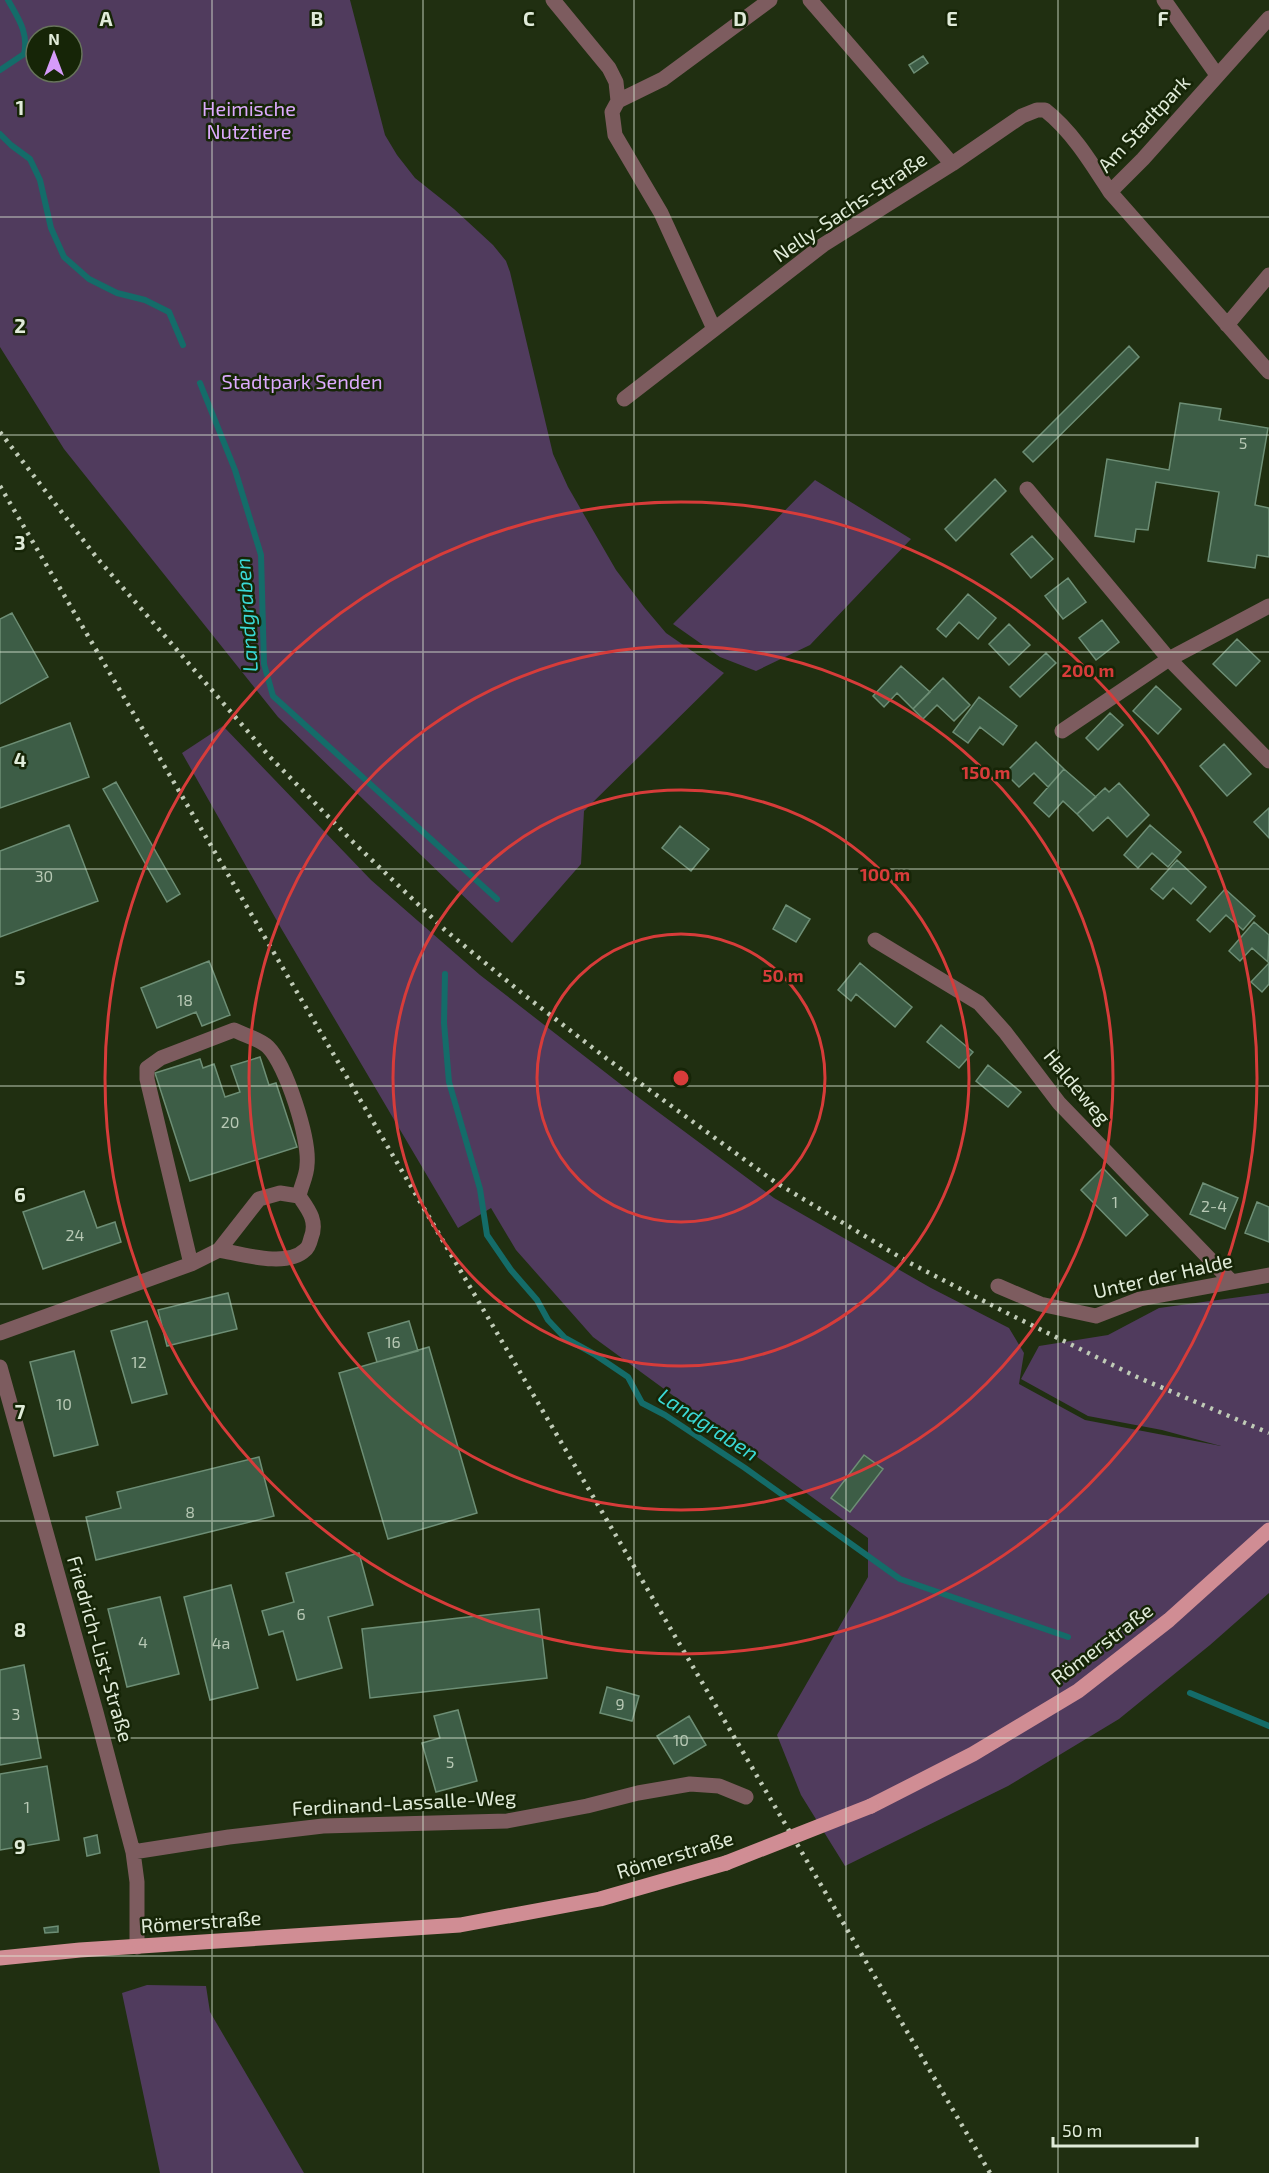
<svg xmlns="http://www.w3.org/2000/svg" width="1269" height="2173" viewBox="0 0 1269 2173" font-family="'Exo 2',sans-serif">
<style>
.green{fill:#503b5d;fill-rule:evenodd}
.lines{fill:none;stroke-linecap:round;stroke-linejoin:round}
.stream{stroke:#146c69;stroke-width:6}
.building{fill:#3d5d46;stroke:#6d8e75;stroke-width:1.5}
.minor{stroke:#7d5c5f;stroke-width:15}
.major{stroke:#d08d94;stroke-width:15}
.rail{stroke:#c0cbb7;stroke-width:4.5;stroke-dasharray:3 6;stroke-linecap:butt}
.major-bridge{stroke:#d08d94;stroke-width:15}
.grid{fill:none;stroke:#e0ebd9;stroke-width:1.5;stroke-opacity:0.55}
.ring{fill:none;stroke:#d73c3a;stroke-width:3}
.labels{text-anchor:middle;stroke-width:5;stroke-linejoin:round;paint-order:stroke}
.number-label{font-size:16px;fill:#b7c8b4}
.park-label{font-size:20px;fill:#ddaafd;stroke:#162507}
.street-label{font-size:20px;fill:#e0ebd9;stroke:#162507}
.water-label{font-size:21px;font-style:italic;fill:#3ad9d5;stroke:#162507}
.grid-label{font-size:20px;text-anchor:middle;font-weight:bold;fill:#e0ebd9;stroke:#162507;stroke-width:5;stroke-linejoin:round;paint-order:stroke}
.centre{fill:#d73c3a;stroke:#162507;stroke-width:3}
.ring-label{font-size:18px;text-anchor:middle;font-weight:bold;fill:#d73c3a;stroke:#162507;stroke-width:5;stroke-linejoin:round;paint-order:stroke}
</style>
<rect width="100%" height="100%" fill="#202f11"/>
<path class="green" d="M0 0H350L385 135 397 155 415 178 454 209 493 245 506 261 510 272 553 454 568 487 616 570 644 607 666 633 724 673 584 811 581 864 512 943 278 717 64 449 0 347ZM36 36H72V72H36Z
M815 480 911 539 810 645 756 671 720 657 673 624Z
M223 726 371 880 480 975 619 1083 774 1198 931 1288 1009 1328 1024 1353 1019 1384 1085 1420 1221 1446 1162 1430 1088 1416 1021 1379 1039 1346 1108 1335 1159 1308 1269 1293V1593L1210 1645 1119 1719 1008 1786 845 1866 801 1795 777 1735 868 1577V1538L593 1337 516 1250 491 1208 458 1228 281 928 182 753Z
M147 1985 206 1986 210 2012 304 2173H160L122 1993Z"/>
<g class="lines">
<path class="stream" d="M0 70 24 54C29 33 18 18 8 0
M0 134 11 145 30 159 40 180 51 228 64 257 89 279 117 293 145 300 169 312 183 345
M200 383 235 470 261 555 264 664 273 696 497 899
M445 974 444 1023 449 1082 480 1189 487 1235 511 1270 537 1300 548 1320 565 1338 594 1354 628 1377 642 1403 665 1415 745 1468 900 1579 1068 1637
M1190 1693 1269 1726"/>
</g>
<path class="building" d="M923 56 928 63 914 73 909 65Z
M1129 346 1139 357 1033 462 1023 452Z
M1180 403 1221 409 1219 420 1268 428 1255 505 1269 508V557L1257 555 1255 568 1208 561 1219 492 1156 482 1148 530 1136 529 1134 542 1095 536 1107 459 1169 470Z
M995 479 1006 491 956 541 945 529Z
M1032 536 1053 559 1031 578 1011 554Z
M1068 578 1086 602 1063 619 1045 596Z
M968 594 996 618 978 639 959 622 946 637 937 629Z
M12 613 48 677 0 704V619Z
M1102 620 1119 642 1096 660 1079 638Z
M1009 624 1030 645 1009 665 989 644Z
M1237 639 1260 661 1236 686 1213 664Z
M1046 653 1056 663 1020 697 1010 687Z
M901 666 930 692 913 709 897 693 884 707 873 696Z
M943 678 970 705 954 721 937 705 923 719 913 709Z
M1156 686 1181 709 1158 734 1133 711Z
M979 697 1017 726 1003 745 980 727 968 743 953 732Z
M1110 713 1123 725 1098 750 1086 738Z
M70 723 89 777 0 808V748Z
M1036 742 1064 769 1048 787 1034 773 1019 787 1005 773Z
M1224 744 1251 774 1227 796 1200 766Z
M1064 769 1096 797 1077 814 1063 801 1049 817 1034 803Z
M116 782 180 894 167 902 103 789Z
M1119 783 1149 815 1127 837 1108 817 1093 831 1077 814 1105 788 1109 792Z
M1269 808V838L1254 822Z
M69 825 98 901 0 937V851Z
M1150 825 1181 852 1168 867 1152 853 1138 868 1124 855Z
M680 826 709 849 691 871 662 848Z
M1177 860 1206 887 1191 904 1173 888 1163 899 1151 889Z
M1225 889 1255 916 1243 930 1226 915 1210 932 1197 920Z
M786 905 810 919 796 942 773 929Z
M1254 922 1269 935 1268 962 1252 948 1240 961 1229 951Z
M209 961 230 1015 202 1026 196 1012 157 1028 141 988Z
M860 963 912 1007 895 1027 856 994 851 1001 838 990Z
M1269 963V984L1262 992 1251 982Z
M941 1025 973 1052 959 1068 927 1042Z
M260 1057 269 1085 276 1083 297 1147 190 1181 155 1073 200 1059 203 1068 214 1064 225 1097 240 1092 231 1066Z
M988 1065 1021 1092 1008 1107 976 1081Z
M1103 1168 1148 1215 1126 1236 1081 1190Z
M1203 1183 1238 1198 1225 1229 1190 1214Z
M84 1191 97 1228 115 1222 121 1242 43 1269 23 1212Z
M1257 1202 1269 1207V1242L1245 1233Z
M228 1293 237 1329 167 1346 158 1310Z
M147 1321 167 1394 132 1403 111 1331Z
M409 1321 418 1351 377 1362 368 1333Z
M429 1347 477 1513 388 1539 339 1373Z
M74 1351 98 1445 54 1456 30 1362Z
M864 1455 883 1469 850 1512 831 1498Z
M259 1457 274 1516 96 1560 86 1517 121 1508 117 1492Z
M359 1553 373 1605 328 1617 342 1668 297 1680 283 1631 269 1635 262 1611 294 1602 286 1573Z
M231 1585 258 1688 210 1700 184 1597Z
M160 1597 179 1674 127 1687 108 1609Z
M539 1609 547 1678 370 1698 362 1629Z
M24 1665 41 1758 0 1765V1670Z
M607 1687 639 1696 632 1721 600 1713Z
M458 1710 477 1781 436 1792 422 1743 440 1738 434 1716Z
M689 1716 706 1745 674 1764 657 1736Z
M47 1766 59 1840 0 1850V1774Z
M97 1835 100 1853 87 1856 84 1838Z
M58 1926V1932L45 1933 44 1928Z"/>
<g class="lines">
<path class="minor" d="M553 0 609 68 616 82 618 101 612 112 615 135 661 213 714 329
M810 0 952 164
M1164 0 1217 75
M1269 18 1143 159 1110 192 1269 372
M618 101 663 79 770 0
M1227 325 1269 275
M624 399 823 245 952 164 1022 116 1037 110H1045C1072 131 1092 164 1110 192
M1027 489 1169 659 1269 761
M1062 731 1169 659 1269 606
M875 940 979 1003 1005 1032 1059 1103 1231 1281
M191 1264 147 1079V1068L161 1058 234 1030C244 1035 260 1039 268 1047 286 1065 310 1139 307 1165 307 1175 301 1186 299 1196
M998 1286 1040 1304 1096 1316 1140 1299 1269 1275
M0 1333 191 1264 219 1250 259 1199 280 1193 299 1196C308 1209 318 1221 311 1238 310 1242 308 1248 305 1250 287 1268 242 1254 219 1250
M0 1367 96 1712 133 1852 137 1882V1947
M133 1852 229 1837 323 1826 507 1821 587 1806 638 1793 690 1784 719 1786 746 1797"/>
<path class="major" d="M871 1806 973 1754 1078 1691 1169 1620 1269 1530
M0 1958 80 1950 460 1925 600 1899 726 1863"/>
<path class="rail" d="M0 432 97 558 270 757 354 843 445 930 523 994 606 1058 775 1182 908 1262 1007 1313 1137 1377 1269 1433
M0 486 990 2173"/>
<path class="major-bridge" d="M726 1863 871 1806"/>
</g>
<path class="grid" d="M212 0V2173M423 0V2173M634 0V2173M846 0V2173M1058 0V2173M0 217H1269M0 435H1269M0 652H1269M0 869H1269M0 1086H1269M0 1304H1269M0 1521H1269M0 1738H1269M0 1956H1269"/>
<g class="ring">
<circle cx="681" cy="1078" r="144"/>
<circle cx="681" cy="1078" r="288"/>
<circle cx="681" cy="1078" r="432"/>
<circle cx="681" cy="1078" r="576"/>
</g>
<g class="labels">
<g class="number-label">
<text x="1243" y="449">5</text>
<text x="44" y="882">30</text>
<text x="185" y="1006">18</text>
<text x="230" y="1128">20</text>
<text x="1115" y="1208">1</text>
<text x="1214" y="1212">2-4</text>
<text x="75" y="1241">24</text>
<text x="393" y="1348">16</text>
<text x="139" y="1368">12</text>
<text x="64" y="1410">10</text>
<text x="190" y="1518">8</text>
<text x="301" y="1620">6</text>
<text x="143" y="1648">4</text>
<text x="221" y="1649">4a</text>
<text x="620" y="1710">9</text>
<text x="16" y="1720">3</text>
<text x="681" y="1746">10</text>
<text x="450" y="1768">5</text>
<text x="27" y="1813">1</text>
</g>
<g class="park-label">
<text x="249" y="116">Heimische<tspan x="249" dy="23">Nutztiere</tspan></text>
<text x="302" y="389">Stadtpark Senden</text>
</g>
<g class="street-label">
<text transform="translate(1144 124) rotate(-47)" y="7">Am Stadtpark</text>
<text transform="translate(850 207) rotate(-34)" y="7">Nelly-Sachs-Straße</text>
<text transform="translate(1077 1087) rotate(50)" y="7">Haldeweg</text>
<text transform="translate(1163 1276) rotate(-13)" y="7">Unter der Halde</text>
<text transform="translate(1102 1644) rotate(-37)" y="7">Römerstraße</text>
<text transform="translate(100 1649) rotate(74)" y="7">Friedrich-List-Straße</text>
<text transform="translate(404 1803) rotate(-3)" y="7">Ferdinand-Lassalle-Weg</text>
<text transform="translate(675 1855) rotate(-17)" y="7">Römerstraße</text>
<text transform="translate(201 1922) rotate(-4)" y="7">Römerstraße</text>
</g>
<g class="water-label">
<text transform="translate(247 615) rotate(-94)" y="7">Landgraben</text>
<text transform="translate(708 1425) rotate(33)" y="7">Landgraben</text>
</g>
</g>
<g class="grid-label">
<text x="106" y="26">A</text>
<text x="317" y="26">B</text>
<text x="529" y="26">C</text>
<text x="740" y="26">D</text>
<text x="952" y="26">E</text>
<text x="1163" y="26">F</text>
<text x="20" y="115">1</text>
<text x="20" y="333">2</text>
<text x="20" y="550">3</text>
<text x="20" y="767">4</text>
<text x="20" y="985">5</text>
<text x="20" y="1202">6</text>
<text x="20" y="1419">7</text>
<text x="20" y="1637">8</text>
<text x="20" y="1854">9</text>
</g>
<circle cx="681" cy="1078" r="9" class="centre"/>
<g class="ring-label">
<text x="1088" y="677">200 m</text>
<text x="986" y="779">150 m</text>
<text x="885" y="881">100 m</text>
<text x="783" y="982">50 m</text>
</g>
<g transform="translate(54 54)"><circle r="28" fill="#162507" stroke="#67745b" stroke-width="1.5"/>
<path d="M0-4.5L10 22L0 15L-10 22Z" fill="#d69bfa"/>
<text y="-9" font-size="16" font-weight="bold" text-anchor="middle" fill="#e0ebd9">N</text>
</g>
<path d="M1053 2137v9h144v-9" fill="none" stroke="#e0ebd9" stroke-width="3"/>
<text x="1062" y="2137" font-size="18" fill="#e0ebd9" stroke="#162507" stroke-width="4.5" paint-order="stroke">50 m</text>
</svg>
